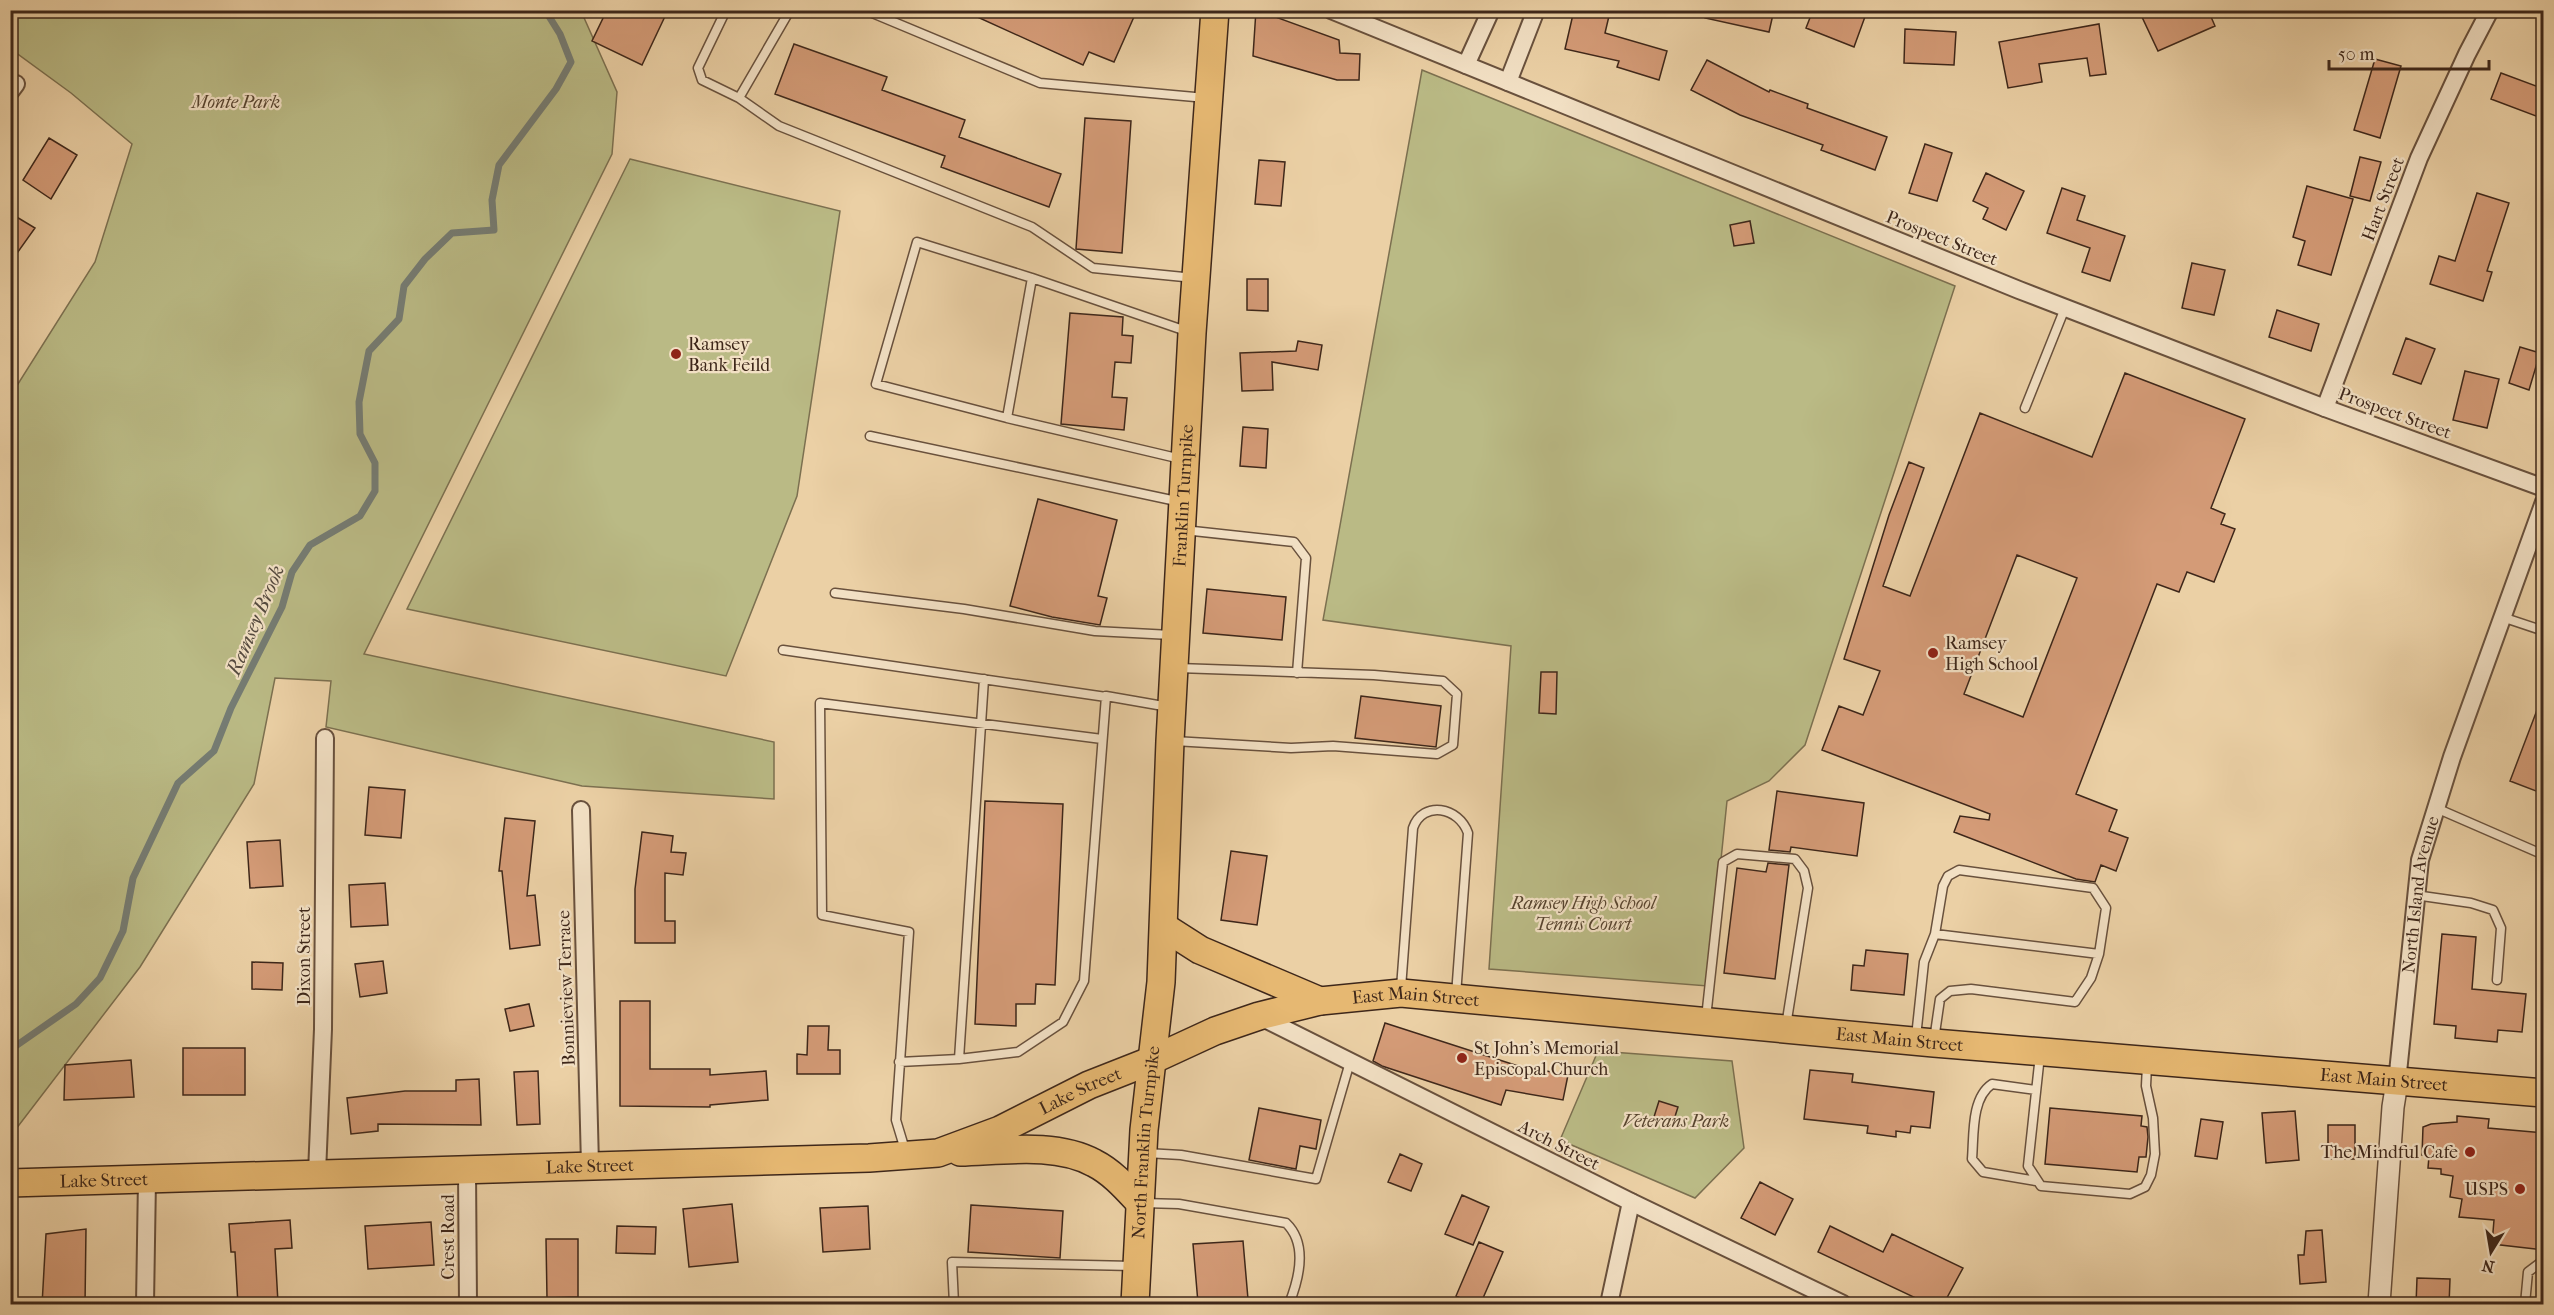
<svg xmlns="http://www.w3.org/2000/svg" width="2554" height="1315" viewBox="0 0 2554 1315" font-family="'IM FELL French Canon',serif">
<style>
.green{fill:#baba85;stroke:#7c7050;stroke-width:1.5}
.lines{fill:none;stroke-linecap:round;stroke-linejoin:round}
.stream{stroke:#757c73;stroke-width:7}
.building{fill:#d49b77;stroke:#3e271a;stroke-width:1.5;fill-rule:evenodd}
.service-casing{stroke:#69513d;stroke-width:11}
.minor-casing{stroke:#69513d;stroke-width:20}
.tertiary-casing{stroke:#69513d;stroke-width:24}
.primary-casing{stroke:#3e271a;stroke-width:30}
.service{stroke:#f2e0c4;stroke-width:8}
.minor{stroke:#f2e0c4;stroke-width:16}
.tertiary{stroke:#f2e0c4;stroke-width:21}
.primary{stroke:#e6b872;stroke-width:27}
.poi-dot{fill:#8f2418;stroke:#f2e0c4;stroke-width:2}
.labels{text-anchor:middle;stroke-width:4.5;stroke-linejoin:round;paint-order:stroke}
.park-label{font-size:18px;font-style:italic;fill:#57442f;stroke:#f2e0c4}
.street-label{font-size:18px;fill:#3e271a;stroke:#f2e0c4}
.poi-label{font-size:18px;fill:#3e271a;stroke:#f2e0c4;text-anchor:start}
.water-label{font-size:20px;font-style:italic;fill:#554a3f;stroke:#f2e0c4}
</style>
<rect width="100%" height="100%" fill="#ebd0a5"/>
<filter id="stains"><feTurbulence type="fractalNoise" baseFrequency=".00333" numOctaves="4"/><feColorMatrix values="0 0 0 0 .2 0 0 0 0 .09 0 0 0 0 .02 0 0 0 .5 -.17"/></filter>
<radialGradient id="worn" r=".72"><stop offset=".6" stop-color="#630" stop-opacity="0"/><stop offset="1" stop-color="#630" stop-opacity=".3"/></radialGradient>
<path class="green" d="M10 11H581L617 92 612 154 364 654 774 742V799L582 786 326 727 331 681 275 678 254 784 140 967 16 1129H11V395L95 262 132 144 71 93 11 49Z
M1422 70 1955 286 1805 745 1769 781 1727 801 1708 986 1489 969 1511 646 1323 620Z
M630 159 840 211 797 496 726 676 407 609Z
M1598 1051 1732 1061 1744 1148 1695 1198 1560 1140Z"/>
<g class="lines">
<path class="stream" d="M10 1050 76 1004 100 978 123 931 133 878 178 783 214 751 231 708 282 607 292 572 310 545 360 516 375 491V463L360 434 359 402 369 351 399 319 404 286 425 259 452 233 494 230 492 200 499 165 556 89 571 62 560 34 545 10"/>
</g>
<path class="building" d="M607 10H668L642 65 592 41Z
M962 10H1137L1114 62 1089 52 1083 65Z
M1256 10 1339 40 1340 53 1360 54 1359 80H1337L1253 56Z
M1574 10H1586L1609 16 1605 33 1667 51 1659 80 1617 67 1619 61 1565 49Z
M1706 10H1774L1769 32 1705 18Z
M1813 10H1856L1866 14 1854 47 1806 28Z
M2156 10H2208L2215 26 2158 51 2142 17Z
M2099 24 2106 74 2090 76 2087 58 2039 64 2042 82 2008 88 1999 42Z
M1905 29 1956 32 1954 65 1904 63Z
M794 44 887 77 882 90 965 120 959 137 1061 174 1049 207 941 167 945 156 775 94Z
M2375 59 2401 66 2380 138 2354 130Z
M1707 60 1769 92 1770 90 1808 104 1807 108 1887 137 1875 170 1821 150 1823 145 1740 115 1691 90Z
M2501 73 2544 89V119L2491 99Z
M1085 118 1131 121 1122 253 1076 249Z
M49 138 77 155 51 199 23 180Z
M1925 144 1952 153 1937 201 1909 193Z
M2360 157 2381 162 2370 201 2350 196Z
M1259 160 1285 162 1281 206 1255 204Z
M1986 173 2024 191 2006 230 1983 219 1988 208 1973 201Z
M2307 186 2353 199 2331 275 2298 265 2305 241 2293 237Z
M2062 188 2085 196 2077 220 2125 236 2110 281 2082 272 2090 248 2047 233Z
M2477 193 2509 203 2487 271 2492 272 2483 301 2430 284 2439 256 2455 261Z
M10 213 35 228 10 263Z
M1750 221 1754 243 1734 246 1730 225Z
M2192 263 2225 270 2214 315 2182 308Z
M1247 279H1268V311L1247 310Z
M2277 310 2319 324 2311 351 2269 337Z
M1070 313 1123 317 1122 335 1133 336 1131 363 1115 362 1112 397 1127 398 1124 430 1061 424Z
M2406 338 2435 349 2421 384 2393 374Z
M1298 341 1322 345 1318 370 1272 362 1273 390 1242 391 1240 353 1296 351Z
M2520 347 2540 353 2529 390 2509 383Z
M2465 371 2499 379 2487 428 2453 420Z
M2125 373 2245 419 2211 508 2225 514 2221 524 2235 529 2214 582 2187 572 2179 592 2157 584 2076 794 2117 810 2109 831 2128 838 2116 871 2101 865 2095 882 2076 879 1954 832 1960 816 1989 820 1990 814 1822 750 1839 706 1863 715 1880 671 1844 659 1889 515 1909 462 1924 468 1883 586 1910 596 1980 413 2092 457ZM2017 555 2077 578 2023 717 1964 694Z
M1243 427 1268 429 1266 468 1240 466Z
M1038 499 1117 520 1098 596 1107 598 1100 625 1052 617 1010 606Z
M1207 589 1286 597 1282 640 1203 633Z
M1541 672H1557L1556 714 1539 713Z
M1361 696 1441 706 1436 747 1355 738Z
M2542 697H2544V794L2510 781Z
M369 787 405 790 401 838 365 835Z
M1777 791 1864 803 1857 856 1791 847 1790 852 1769 850Z
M985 801 1063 804 1055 985 1036 984 1035 1004H1016V1026L975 1024Z
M505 818 535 821 527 896 535 895 540 945 510 949 502 871H499Z
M642 832 673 836 671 852 686 853 683 875 665 873V921H675V943H635V889Z
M280 840 283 886 250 888 247 842Z
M1231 851 1267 856 1257 925 1221 920Z
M1768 863 1789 865 1775 979 1724 973 1737 868 1766 872Z
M385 883 388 925 351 927 349 885Z
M2442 934 2476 937 2472 989 2526 994 2522 1032 2498 1030 2497 1042 2455 1038 2456 1026 2434 1024Z
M1866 950 1908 954 1904 995 1851 990 1853 965 1864 966Z
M383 961 387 993 360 997 355 964Z
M252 962 283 963 282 990 252 989Z
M620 1001H650V1069H710V1075L766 1071 768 1100 710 1105V1107L620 1106Z
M529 1004 534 1026 510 1031 505 1009Z
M1385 1023 1515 1065 1568 1075 1563 1100 1506 1090 1501 1105 1382 1066 1373 1061Z
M808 1026H829L828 1050H840V1074H797V1054L807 1055Z
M183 1048H245V1095H183Z
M131 1060 134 1097 64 1100 65 1065Z
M1810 1070 1853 1074 1852 1082 1934 1092 1930 1128 1911 1126 1910 1133 1896 1131V1137L1867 1133 1868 1126 1804 1119Z
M538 1071 540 1124 517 1125 514 1072Z
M479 1079 481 1125 378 1124V1131L351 1134 347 1098 405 1091H456V1080Z
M1659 1101 1678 1107 1672 1126 1653 1120Z
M1259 1108 1321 1120 1316 1149 1300 1146 1296 1169 1249 1160Z
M2050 1108 2142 1116 2141 1126 2147 1127 2148 1137 2146 1157H2139L2137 1172 2045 1164Z
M2295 1111 2299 1160 2266 1163 2262 1113Z
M2457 1116 2489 1119 2488 1128 2544 1133V1250L2492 1244 2494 1220 2459 1217 2462 1199 2450 1197 2453 1176 2441 1174V1169L2428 1168 2429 1156 2422 1155 2423 1127 2431 1124 2457 1122Z
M2201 1119 2223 1122 2217 1159 2195 1156Z
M2328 1125H2355V1159H2328Z
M1400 1154 1422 1164 1411 1191 1388 1182Z
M1760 1182 1793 1199 1775 1235 1741 1218Z
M1462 1195 1489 1207 1473 1245 1445 1234Z
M732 1204 738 1262 689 1267 683 1209Z
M971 1205 1063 1211 1060 1258 968 1252Z
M868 1206 870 1249 823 1252 820 1208Z
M290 1220 292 1248 275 1249 278 1303 238 1305 235 1252H231L229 1224Z
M431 1222 434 1265 368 1269 365 1226Z
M617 1226 656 1227 655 1254 616 1253Z
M1830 1226 1883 1252 1892 1234 1963 1268 1943 1305H1915L1918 1299 1818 1252Z
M86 1229 85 1305H42L46 1234Z
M2322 1230 2326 1282 2300 1284 2298 1255H2304L2306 1231Z
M546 1239H578V1297L547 1298Z
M1243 1241 1248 1299 1198 1303 1193 1244Z
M1479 1242 1503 1252 1480 1305H1476L1456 1296Z
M2417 1278 2450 1279 2449 1305H2416Z"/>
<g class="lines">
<g class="service-casing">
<path id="service" d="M726 10 698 68 702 80 739 98 779 126 1032 227 1093 268 1194 278
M865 10 1040 83 1206 98
M739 98 790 10
M2025 408 2065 308
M1007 418 876 384 917 242 1032 278
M870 436 1181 502
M1181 459 1007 418 1032 278 1189 332
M1184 530 1294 542 1306 558 1297 673
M835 593 964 609 1095 631 1171 635
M2502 617 2544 631
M783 650 1106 697
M1174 741 1291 748 1333 746 1437 754 1453 745 1457 694 1443 681 1374 675 1178 668
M2436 808 2544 855
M2415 895 2471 903 2493 910 2501 928 2497 980
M1401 988 1413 828C1423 800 1459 807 1468 833L1456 995
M1706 1018 1723 862 1737 854 1795 859 1804 871 1808 888 1786 1026
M1916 1037 1924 962 1935 934 1943 886 1948 876 1959 870 2093 888 2106 908 2099 954
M1934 1040 1940 999 1950 991 1971 989 2075 1002 2091 978 2099 954 1935 934
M2040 1055 2028 1166 2041 1186 2130 1194 2145 1187 2151 1175 2155 1154 2153 1118 2146 1086 2147 1065
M959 1059 984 679
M899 1062 959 1059 1018 1052 1063 1022 1084 981 1106 696 1169 707
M906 1153 896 1120 909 932 822 915 820 703 1102 739
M1146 1153 1181 1155 1316 1179 1350 1062
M2036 1181 1983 1172 1972 1159C1974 1135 1971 1098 1992 1084L2036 1090
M1143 1203 1179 1204 1286 1223C1308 1244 1299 1279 1289 1304
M954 1304 952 1262 1133 1266
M2525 1304 2528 1272 2544 1260"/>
</g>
<g class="minor-casing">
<g id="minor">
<path d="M1331 10 2019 290 2325 408 2544 488"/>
<path d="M1466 65 1491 10"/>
<path d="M1508 82 1536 10"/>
<path d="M10 92 16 84"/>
<path d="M2325 408 2419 158 2467 54 2490 10"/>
<path d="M581 810 590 1165"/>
<path d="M1259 1016 1631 1202 1843 1304"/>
<path id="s1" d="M2397 1082 2420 860 2452 757 2544 502"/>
<path d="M467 1170 468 1304"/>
<path d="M317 1173 323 1029 325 738"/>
<path d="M145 1304 147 1179"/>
<path d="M1609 1304 1631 1202"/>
</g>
</g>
<g class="tertiary-casing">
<path id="tertiary" d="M2379 1304 2393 1107 2397 1082"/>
</g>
<g class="primary-casing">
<g id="primary">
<path d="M1164 927 1200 950 1320 1001"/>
<path d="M960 1152C1002 1151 1055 1142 1094 1163 1112 1172 1126 1188 1140 1203"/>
<path id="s2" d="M10 1183 869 1158 938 1153 1000 1130 1089 1085 1150 1061 1215 1031 1259 1016 1320 1001 1401 993 1934 1043 2544 1093"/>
<path id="s3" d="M1135 1304 1144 1130 1161 982 1170 741 1192 333 1215 10"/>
</g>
</g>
<use href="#service" class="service"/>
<use href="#minor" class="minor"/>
<use href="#tertiary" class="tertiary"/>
<use href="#primary" class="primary"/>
</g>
<g class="poi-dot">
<circle cx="676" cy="354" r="6"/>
<circle cx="1933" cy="653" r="6"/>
<circle cx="1462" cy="1058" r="6"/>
<circle cx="2470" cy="1152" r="6"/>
<circle cx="2520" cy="1189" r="6"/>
</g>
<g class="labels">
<g class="park-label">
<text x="236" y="108">Monte Park</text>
<text x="1583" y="909">Ramsey High School<tspan x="1583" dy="21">Tennis Court</tspan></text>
<text x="1676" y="1127">Veterans Park</text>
</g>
<g class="street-label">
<text transform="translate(2383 199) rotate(-69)" y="6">Hart Street</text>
<text transform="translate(1942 238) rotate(22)" y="6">Prospect Street</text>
<text transform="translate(2395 413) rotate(20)" y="6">Prospect Street</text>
<text dy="6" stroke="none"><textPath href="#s3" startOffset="810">Franklin Turnpike</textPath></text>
<text dy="6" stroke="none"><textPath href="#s1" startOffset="189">North Island Avenue</textPath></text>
<text transform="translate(304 956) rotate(-90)" y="6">Dixon Street</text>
<text transform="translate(566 988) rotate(-92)" y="6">Bonnieview Terrace</text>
<text dy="6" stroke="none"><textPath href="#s2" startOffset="1437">East Main Street</textPath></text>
<text dy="6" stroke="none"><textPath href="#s2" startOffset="1923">East Main Street</textPath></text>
<text dy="6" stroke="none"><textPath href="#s2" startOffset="2409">East Main Street</textPath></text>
<text dy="6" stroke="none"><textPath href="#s2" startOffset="1084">Lake Street</textPath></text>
<text dy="6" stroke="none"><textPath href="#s3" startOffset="162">North Franklin Turnpike</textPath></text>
<text transform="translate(1559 1145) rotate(27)" y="6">Arch Street</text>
<text dy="6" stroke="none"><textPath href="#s2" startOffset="580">Lake Street</textPath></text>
<text dy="6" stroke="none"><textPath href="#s2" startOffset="94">Lake Street</textPath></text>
<text transform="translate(448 1237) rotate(-90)" y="6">Crest Road</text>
</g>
<g class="poi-label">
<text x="688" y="350">Ramsey<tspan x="688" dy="21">Bank Feild</tspan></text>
<text x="1945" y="649">Ramsey<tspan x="1945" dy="21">High School</tspan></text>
<text x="1474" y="1054">St John's Memorial<tspan x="1474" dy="21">Episcopal Church</tspan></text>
<text x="2458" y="1158" text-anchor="end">The Mindful Cafe</text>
<text x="2508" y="1195" text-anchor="end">USPS</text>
</g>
<g class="water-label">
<text transform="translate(255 620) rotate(-67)" y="7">Ramsey Brook</text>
</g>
</g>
<rect width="2554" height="1315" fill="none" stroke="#ebd0a5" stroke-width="36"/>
<rect x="12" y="12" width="2530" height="1291" fill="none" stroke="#3e271a" stroke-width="3"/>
<rect x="18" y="18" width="2518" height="1279" fill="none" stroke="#3e271a" stroke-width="1.5"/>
<g transform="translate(2491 1252) rotate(191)" stroke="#f2e0c4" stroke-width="4.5" paint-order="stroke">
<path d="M0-4.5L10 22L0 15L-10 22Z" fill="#3e271a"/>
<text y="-9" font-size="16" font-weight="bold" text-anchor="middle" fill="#3e271a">N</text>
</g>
<path d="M2329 60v9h160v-9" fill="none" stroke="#3e271a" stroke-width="3"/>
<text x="2338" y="60" font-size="18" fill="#3e271a" stroke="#f2e0c4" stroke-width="4.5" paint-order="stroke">50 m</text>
<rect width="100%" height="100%" filter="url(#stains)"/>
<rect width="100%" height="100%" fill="url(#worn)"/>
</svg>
